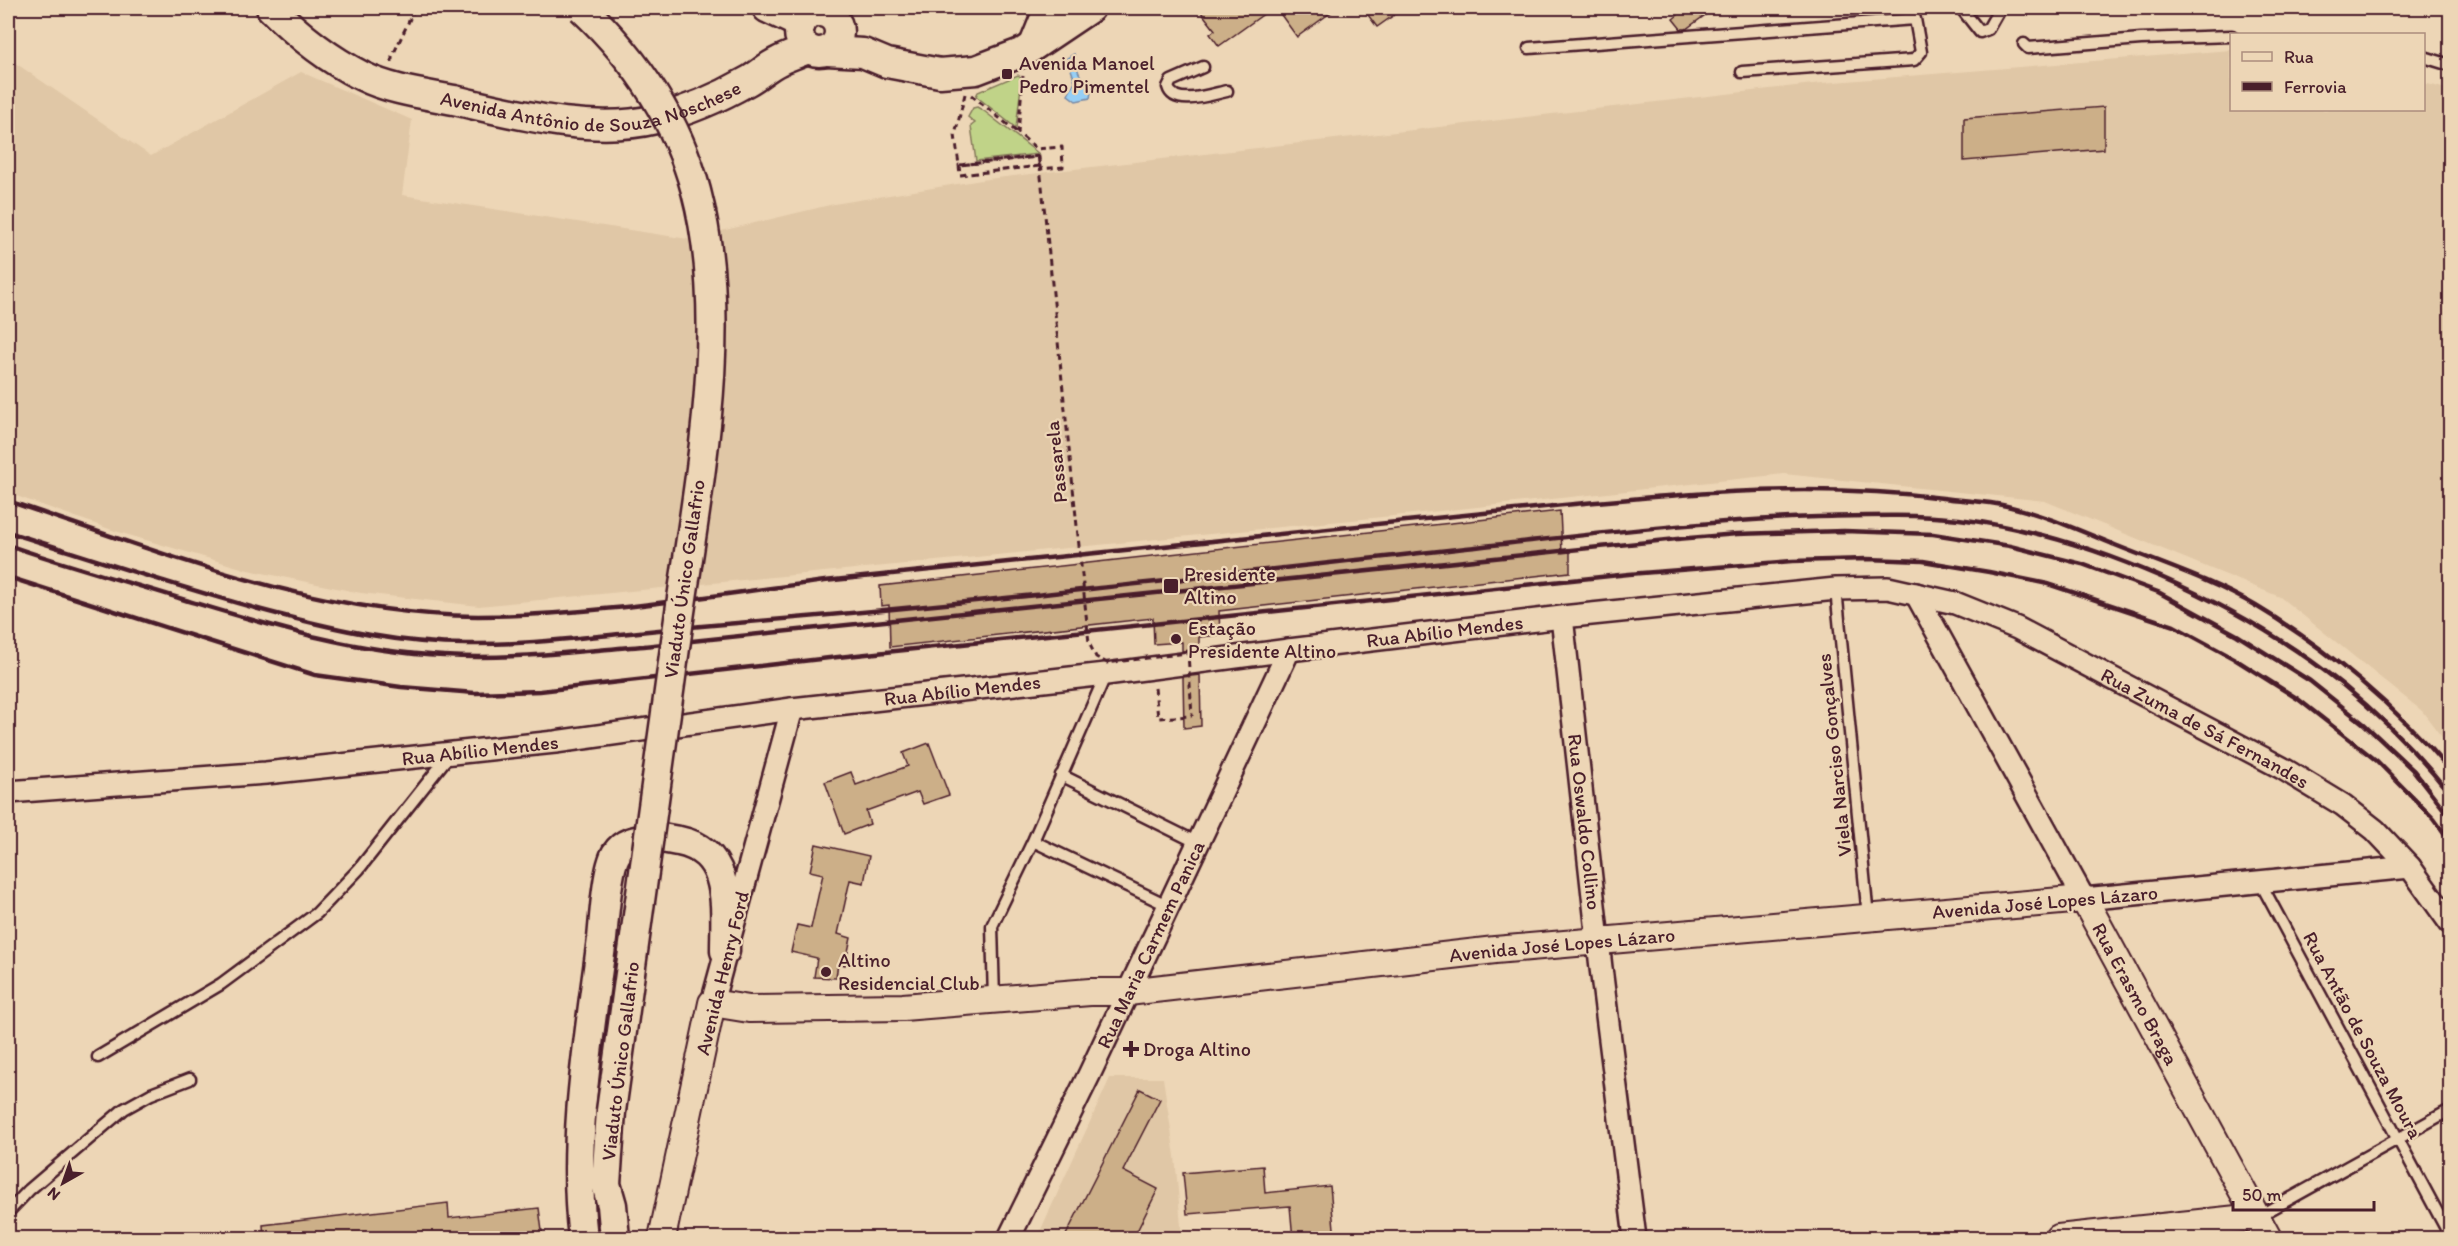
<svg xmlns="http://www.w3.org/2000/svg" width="2458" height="1246" viewBox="0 0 2458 1246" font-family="Itim,sans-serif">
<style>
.built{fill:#e0c7a6}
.green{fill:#c0d388;stroke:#85795a;stroke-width:1.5}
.water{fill:#96cff5;stroke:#7889a4;stroke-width:1.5}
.building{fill:#ccaf88;stroke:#4a1f2b;stroke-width:1.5}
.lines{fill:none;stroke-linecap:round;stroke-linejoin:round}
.service-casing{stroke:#4a1f2b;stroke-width:15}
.minor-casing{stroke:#4a1f2b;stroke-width:26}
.tertiary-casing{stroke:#4a1f2b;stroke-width:30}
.secondary-casing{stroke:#4a1f2b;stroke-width:33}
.path{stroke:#4a1f2b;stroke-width:3;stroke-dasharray:6 4.5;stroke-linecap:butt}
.service{stroke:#edd6b6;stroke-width:10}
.minor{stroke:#edd6b6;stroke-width:21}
.tertiary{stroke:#edd6b6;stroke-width:26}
.secondary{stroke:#edd6b6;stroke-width:28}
.rail{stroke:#4a1f2b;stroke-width:4.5}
.secondary-bridge-casing{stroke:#4a1f2b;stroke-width:33;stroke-linecap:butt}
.path-bridge{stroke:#4a1f2b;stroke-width:3;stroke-dasharray:6 4.5;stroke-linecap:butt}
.secondary-bridge{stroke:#edd6b6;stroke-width:28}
.poi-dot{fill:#4a1f2b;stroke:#edd6b6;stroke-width:2}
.labels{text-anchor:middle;stroke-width:4.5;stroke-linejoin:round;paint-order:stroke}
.poi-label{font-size:20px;fill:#4a1f2b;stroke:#edd6b6;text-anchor:start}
.street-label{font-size:20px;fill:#4a1f2b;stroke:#edd6b6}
</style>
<rect width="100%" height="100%" fill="#edd6b6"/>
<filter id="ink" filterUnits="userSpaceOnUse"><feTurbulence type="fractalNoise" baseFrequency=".0167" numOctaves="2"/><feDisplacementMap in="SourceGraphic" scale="12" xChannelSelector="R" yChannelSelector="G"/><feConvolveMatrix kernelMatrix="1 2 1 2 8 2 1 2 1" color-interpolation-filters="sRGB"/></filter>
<g filter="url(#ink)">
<path class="built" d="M2231 50 2232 110H2424V83L2450 90V748L2422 711 2280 597 2045 501 1784 474 1403 515 479 606 361 593 248 570 115 531 8 493V63L11 60 151 156 301 72 412 120 402 195 688 239 834 204 988 179 1822 83Z
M1110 1078H1163L1175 1156 1182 1238H1037Z"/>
<path class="green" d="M1018 75 1022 78 1016 128 976 96 978 92Z
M977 107 984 111 1039 154 976 161 971 126 975 123 968 117 973 108Z"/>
<path class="water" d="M1074 54C1076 61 1077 73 1082 78 1090 88 1093 82 1090 98L1076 101 1068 95 1075 81 1067 58Z"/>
<path class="building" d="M1198 8H1272L1219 46 1210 34 1215 30Z
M1276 8H1337L1297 37Z
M1377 8H1404L1377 27 1368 15Z
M1672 8H1715L1686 29H1681L1673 19 1678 15Z
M2104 107V149L1964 161V118Z
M1560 511 1562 553 1570 552V572L1219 611 1220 635 1199 637V649L1182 651V642L1154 644 1153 618 890 647 889 605 881 606 880 586Z
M1200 675 1201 726 1184 728 1183 677Z
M929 743 949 795 923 804 918 792 866 811 870 824 844 834 825 782 851 772 856 785 908 766 903 753Z
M816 844 869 856 864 883 850 880 838 934 851 938 845 965 838 963 836 978 814 977 817 958 791 952 797 925 811 928 823 874 810 871Z
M1140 1089 1160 1099 1123 1171 1158 1189 1133 1239H1064Z
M1263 1166 1265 1193 1330 1186 1335 1239H1293L1290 1206 1187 1214 1183 1173Z
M448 1203 449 1218 539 1208 543 1239H264L263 1225Z"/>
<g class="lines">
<g class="service-casing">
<path id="service" d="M1906 8 1915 19
M1961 8 1980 32 1988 29 2000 8
M2024 44 2028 48 2141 39 2232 36
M1529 48 1915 19 1921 52 1914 60 1742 72
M2424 57 2450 65
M1203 67 1171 81 1168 87C1174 108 1212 94 1227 91
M1836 589 1868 917
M1061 775 1198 843
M1033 841 1169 906
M2260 882 2450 1236
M994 1000 992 926 1033 841 1106 674
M98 1057 221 984 317 913 359 869 450 754
M8 1212 29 1190 124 1109 151 1094 190 1079
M2257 1217 2450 1110"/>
</g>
<g class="minor-casing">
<g id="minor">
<path d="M1916 594 2084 899 2410 867"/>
<path id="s1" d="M1562 617 1601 968 1635 1238"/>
<path id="s2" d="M8 792 266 773 555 742 792 709 1106 674 1289 650 1562 617 1836 589 1888 588 1955 603 2017 628 2282 768 2343 805 2375 830 2410 867 2450 923"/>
<path d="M712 1003 792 709"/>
<path id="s3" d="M1009 1238 1090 1073 1289 650"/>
</g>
</g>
<g class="tertiary-casing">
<g id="tertiary">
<path d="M827 14 831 8"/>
<path id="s4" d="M662 1238 712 1003 749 1009 903 1007 1090 992H1128L1495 950 2084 899 2268 1238"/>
<path d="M2058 1238 2256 1217"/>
</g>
</g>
<g class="secondary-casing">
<g id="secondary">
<path id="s5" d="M271 8C297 34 328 59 362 76 390 90 423 94 454 100 516 114 592 135 656 119 688 111 720 97 748 81 759 75 768 66 779 61 788 56 799 53 808 49"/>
<path d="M767 8 801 24"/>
<circle cx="819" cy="32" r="20"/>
<path d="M1034 45 1049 8"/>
<path d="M827 51 863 53 887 63 940 73 976 70 1026 51 1090 8"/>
<path d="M611 1111 606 1184 612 1205 615 1238"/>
<path d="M583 1238C571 1139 589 1038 602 939 604 919 607 869 616 854 624 841 639 840 652 838 661 837 671 840 679 841 733 852 725 908 725 951"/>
</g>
</g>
<path class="path" d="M392 62V57L415 8
M1023 76 1018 133 1037 149 1062 147 1063 167 1040 169
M965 94 955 135 959 165 1039 156V166
M971 95 1018 133
M1155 688 1158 718 1192 716"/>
<use href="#service" class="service"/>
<use href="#minor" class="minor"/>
<use href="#tertiary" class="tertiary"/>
<use href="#secondary" class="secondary"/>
<path class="rail" d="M8 501C161 552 314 615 478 616 597 616 716 594 834 580 1050 556 1267 536 1484 513 1636 498 1791 479 1943 498 1964 501 1986 501 2007 506 2042 514 2081 531 2115 545 2162 564 2212 580 2256 606 2328 649 2397 707 2450 771
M8 532C97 560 186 590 277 614 339 630 402 644 466 644 517 645 569 639 620 634 666 629 713 625 760 621 1011 600 1261 570 1512 543 1613 532 1716 520 1818 517 1865 516 1912 514 1959 519 2089 535 2241 603 2343 685 2382 717 2419 755 2450 794
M8 545C65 565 124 581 182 599 268 625 353 652 444 656 511 660 578 651 644 646L1677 539 1737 534 1844 531 1933 534 2010 546 2082 564 2158 592 2237 635 2310 681 2364 724 2414 771 2450 817
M8 577 315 675 401 687 475 693 540 691 838 657 1629 574 1792 561 1867 559 1923 561 1989 572 2048 584 2174 626 2233 658 2298 699 2377 761 2434 819 2450 841"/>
<g class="secondary-bridge-casing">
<path id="secondary-bridge" d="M582 8C635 58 677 120 696 191 732 327 697 489 678 626 655 788 633 950 611 1111"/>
</g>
<path class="path-bridge" d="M1039 166 960 175 959 165 1038 157 1040 166 960 175 959 165 1039 157 1089 643 1096 657 1107 663 1188 653 1192 716"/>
<use href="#secondary-bridge" class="secondary-bridge"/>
</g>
</g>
<g class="poi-dot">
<rect x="1001" y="68" width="12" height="12" rx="3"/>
<rect x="1163" y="578" width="16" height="16" rx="3"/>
<circle cx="1176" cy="639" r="6"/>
<circle cx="826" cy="972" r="6"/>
<path d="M1128 1040h6v6h6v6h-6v6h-6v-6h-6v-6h6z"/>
</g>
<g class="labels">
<g class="poi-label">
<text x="1019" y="70">Avenida Manoel<tspan x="1019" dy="23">Pedro Pimentel</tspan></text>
<text x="1184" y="581">Presidente<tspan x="1184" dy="23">Altino</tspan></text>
<text x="1188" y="635">Estação<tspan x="1188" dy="23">Presidente Altino</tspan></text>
<text x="838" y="967">Altino<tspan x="838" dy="23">Residencial Club</tspan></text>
<text x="1143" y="1056">Droga Altino</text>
</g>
<g class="street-label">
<text dy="7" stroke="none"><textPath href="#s5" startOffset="350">Avenida Antônio de Souza Noschese</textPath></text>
<text transform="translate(1056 462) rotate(-96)" y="7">Passarela</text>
<text transform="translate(684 579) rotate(-82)" y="7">Viaduto Único Gallafrio</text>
<text dy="7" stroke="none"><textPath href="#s2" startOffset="1446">Rua Abílio Mendes</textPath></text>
<text dy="7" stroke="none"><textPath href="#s2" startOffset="960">Rua Abílio Mendes</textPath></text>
<text dy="7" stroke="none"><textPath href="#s2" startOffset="2240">Rua Zuma de Sá Fernandes</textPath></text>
<text dy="7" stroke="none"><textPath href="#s2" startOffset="474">Rua Abílio Mendes</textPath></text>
<text transform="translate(1834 755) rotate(-96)" y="7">Viela Narciso Gonçalves</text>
<text dy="7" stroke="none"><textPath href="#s1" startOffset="206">Rua Oswaldo Collino</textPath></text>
<text transform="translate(2045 902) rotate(-5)" y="7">Avenida José Lopes Lázaro</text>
<text dy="7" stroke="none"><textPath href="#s3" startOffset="326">Rua Maria Carmem Panica</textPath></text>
<text dy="7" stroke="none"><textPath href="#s4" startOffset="1094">Avenida José Lopes Lázaro</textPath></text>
<text transform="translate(722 973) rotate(-76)" y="7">Avenida Henry Ford</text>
<text dy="7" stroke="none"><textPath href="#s4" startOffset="1726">Rua Erasmo Braga</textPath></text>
<text transform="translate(2363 1035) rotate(62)" y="7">Rua Antão de Souza Moura</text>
<text transform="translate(620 1061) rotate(-83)" y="7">Viaduto Único Gallafrio</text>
</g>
</g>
<rect width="2458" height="1246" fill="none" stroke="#edd6b6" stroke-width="30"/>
<rect x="15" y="15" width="2428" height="1216" fill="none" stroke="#4a1f2b" stroke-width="2" filter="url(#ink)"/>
<rect x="2230" y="33" width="195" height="78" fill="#edd6b6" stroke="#ac8d7e" stroke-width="1.5"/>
<rect x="2242" y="52" width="30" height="9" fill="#edd6b6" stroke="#ac8d7e" stroke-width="1.5"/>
<text x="2284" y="63" font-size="18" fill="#4a1f2b">Rua</text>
<rect x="2242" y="82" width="30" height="9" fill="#4a1f2b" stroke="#ac8d7e" stroke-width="1.5"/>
<text x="2284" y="93" font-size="18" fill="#4a1f2b">Ferrovia</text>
<g transform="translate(63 1183) rotate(220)" stroke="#edd6b6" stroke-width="4.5" paint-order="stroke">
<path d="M0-4.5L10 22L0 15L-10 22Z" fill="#4a1f2b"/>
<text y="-9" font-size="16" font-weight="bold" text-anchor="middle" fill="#4a1f2b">N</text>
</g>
<path d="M2233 1201v9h141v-9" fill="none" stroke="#4a1f2b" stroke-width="3"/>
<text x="2242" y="1201" font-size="18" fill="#4a1f2b" stroke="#edd6b6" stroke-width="4.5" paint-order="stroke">50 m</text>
</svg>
